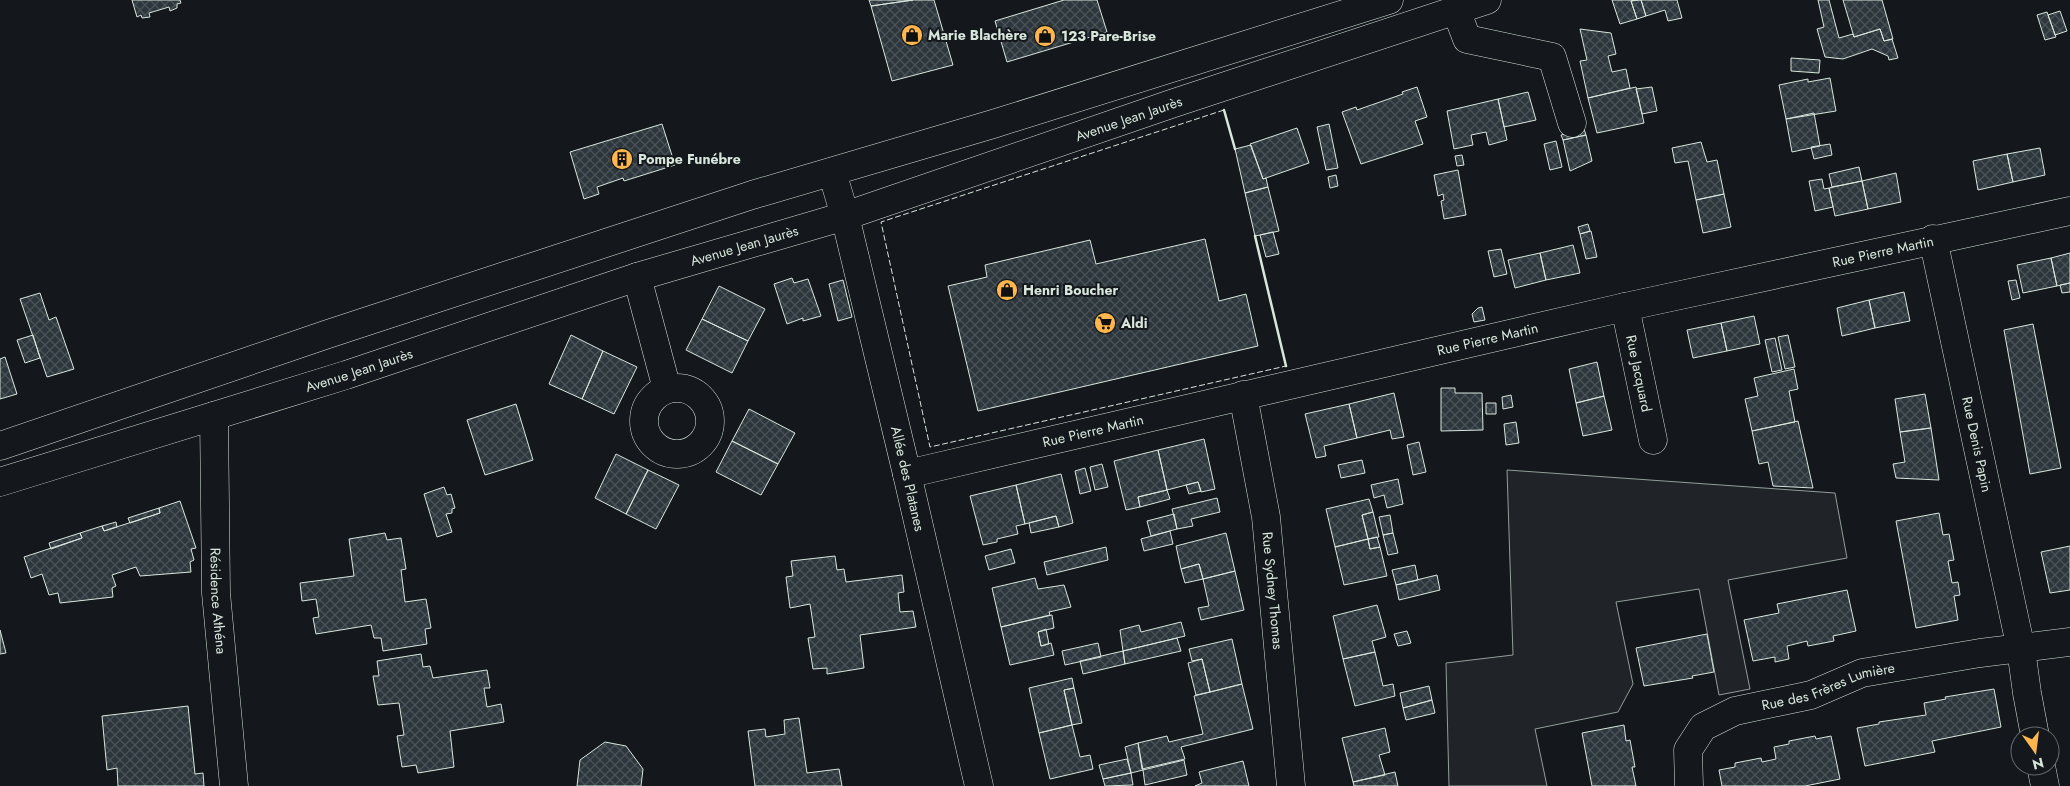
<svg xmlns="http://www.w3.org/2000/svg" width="2070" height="786" viewBox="0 0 2070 786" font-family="Jost,sans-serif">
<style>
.green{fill:#202428;stroke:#939e99}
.building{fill:url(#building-cross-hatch);stroke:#d8e6dc}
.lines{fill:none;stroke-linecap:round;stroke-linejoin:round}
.minor-casing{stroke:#d8e6dc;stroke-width:29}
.major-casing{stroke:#d8e6dc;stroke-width:29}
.minor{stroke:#14181c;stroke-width:28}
.major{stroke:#14181c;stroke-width:28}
.fence{stroke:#d8e6dc;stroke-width:1;stroke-dasharray:6 2.5;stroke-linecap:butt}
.wall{stroke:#d8e6dc;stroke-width:2.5}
.labels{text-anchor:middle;stroke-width:4;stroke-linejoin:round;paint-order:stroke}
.poi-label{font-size:14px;font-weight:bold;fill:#d8e6dc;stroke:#14181c;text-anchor:start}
.street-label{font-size:14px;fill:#d8e6dc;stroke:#14181c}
</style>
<defs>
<pattern id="building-cross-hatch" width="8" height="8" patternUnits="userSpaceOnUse" patternTransform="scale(1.25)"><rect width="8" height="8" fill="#2c363c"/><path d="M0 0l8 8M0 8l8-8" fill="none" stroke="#4a5358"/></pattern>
</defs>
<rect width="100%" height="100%" fill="#14181c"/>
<path class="green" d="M1507 470 1835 493 1847 558 1728 580 1750 689 1719 695 1699 589 1616 602 1633 684 1618 712 1535 729 1547 786H1449L1446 663 1513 655Z"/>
<path class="building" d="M132 0H180L181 3 177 4V8L170 11 169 7 149 13 150 17 142 18 141 15 137 17Z
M869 0H913L871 6Z
M913 0H934L953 65 892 81 871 6Z
M1064 0H1097L1107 32 1007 62 995 21Z
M1612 0H1635L1631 1 1637 19 1620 24Z
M1641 0H1677L1682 18 1668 21 1665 10 1646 16Z
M1641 0 1646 16 1637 19 1631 1Z
M1818 0H1829L1839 38 1853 34 1854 37 1880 29 1884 41 1892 39 1898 58 1889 60 1888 56 1872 49 1843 59 1825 57 1817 29 1824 27Z
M1843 0H1882L1893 39 1884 41 1880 29 1854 37Z
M2060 11 2067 31 2055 35 2048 15Z
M2047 12 2056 37 2045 40 2037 15Z
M1580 29 1611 33 1616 54 1608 56 1612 72 1626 69 1630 88 1588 98 1580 61 1587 60Z
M1791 58 1820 60 1819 73 1791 71Z
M1830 78 1836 111 1786 119 1779 85 1808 79V82Z
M1417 87 1427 117 1415 121 1423 144 1361 164 1342 112 1356 107 1357 110 1403 94 1402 92Z
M1636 87 1644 123 1597 133 1588 98Z
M1652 87 1657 111 1642 114 1636 89Z
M1528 92 1536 120 1504 127 1498 99Z
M1498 99 1507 140 1489 145 1486 132 1471 135 1473 145 1454 149 1447 111Z
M1814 113 1820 146 1792 152 1786 119Z
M662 124 675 165 624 181 623 178 597 187 599 194 584 199 570 152Z
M1329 124 1338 168 1326 170 1317 127Z
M1297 128 1309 163 1263 179 1250 144Z
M1584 129 1586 135 1563 140 1561 135Z
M1586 135 1592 161 1570 171 1563 140Z
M1556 141 1562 167 1550 170 1544 144Z
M1701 142 1707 162 1717 160 1724 194 1696 200 1688 161 1675 163 1672 148Z
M1830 144 1832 155 1814 159 1811 147Z
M1251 145 1263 179 1266 178 1268 187 1245 193 1235 149Z
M2040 148 2045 175 2013 182 2007 154Z
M2007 154 2013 182 1978 190 1973 161Z
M1462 155 1464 165 1457 166 1455 156Z
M1859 167 1862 181 1832 187 1829 174Z
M1458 170 1466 215 1444 219 1441 201 1444 200 1443 194 1438 196 1434 175Z
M1896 173 1901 202 1868 209 1862 181Z
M1336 175 1338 186 1330 188 1328 177Z
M1822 179 1824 189 1829 188 1833 207 1815 211 1809 181Z
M1862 181 1868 209 1835 216 1829 188Z
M1268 187 1279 231 1255 236 1245 193Z
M1724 194 1731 227 1703 233 1696 200Z
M1588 224 1590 231 1580 234 1578 227Z
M1591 231 1597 257 1586 259 1580 234Z
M1273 232 1279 254 1266 257 1260 235Z
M1205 239 1219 301 1246 294 1258 346 978 411 948 286 987 277 985 265 1090 240 1096 264Z
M1573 245 1580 273 1546 280 1540 253Z
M1501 249 1507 274 1494 277 1488 251Z
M1540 253 1546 280 1515 288 1508 260Z
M2070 253V283L2057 286 2051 258Z
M2051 258 2057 286 2023 293 2017 265Z
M792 278 794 283 808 279 821 316 803 321V318L787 324 774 284Z
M843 280 852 317 838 321 829 284Z
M2016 280 2020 298 2012 300 2008 281Z
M2070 283V292L2062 293 2060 285Z
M719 286 765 309 748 341 702 319Z
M1904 292 1910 321 1875 328 1869 300Z
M40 293 49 320 56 317 74 369 47 377 20 299Z
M1869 300 1875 328 1842 336 1837 308Z
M1482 307 1485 320 1474 322 1472 314 1478 308Z
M1754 316 1760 344 1727 351 1721 323Z
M702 319 748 341 732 373 686 350Z
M1721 323 1727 351 1693 358 1687 330Z
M2033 324 2061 468 2030 474 2004 330Z
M33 335 40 358 25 363 17 340Z
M571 335 603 351 582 399 549 384Z
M1788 335 1795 367 1785 369 1778 337Z
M1775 338 1782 370 1772 372 1765 340Z
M603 351 637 367 614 414 582 399Z
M5 357 17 394 0 399V359Z
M1597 362 1604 396 1576 403 1569 369Z
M1794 369 1798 389 1789 391 1795 422 1752 431 1745 399 1758 396 1754 378Z
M1441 388H1455V393H1482L1483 430 1441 431Z
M1394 393 1404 437 1392 439 1390 430 1357 438 1349 404Z
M1925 394 1931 428 1900 432 1895 399Z
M1511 395 1513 407 1503 409 1502 397Z
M1604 396 1612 430 1583 436 1576 403Z
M1486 403H1496V414H1486Z
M516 404 533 460 485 475 467 420Z
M1349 404 1357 438 1324 446 1326 456 1316 458 1305 414Z
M749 409 795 433 778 464 732 441Z
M1798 421 1813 488 1773 486 1768 462 1759 464 1752 431Z
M1516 422 1519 443 1506 445 1504 424Z
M1931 428 1939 480 1896 478 1893 464 1905 462 1900 432Z
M1204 439 1215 489 1201 492 1198 482 1167 490 1158 450Z
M732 441 778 464 761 495 716 472Z
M1419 442 1426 472 1413 475 1407 445Z
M1158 450 1167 490 1138 497 1140 507 1126 510 1114 461Z
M616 454 648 470 626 514 595 498Z
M1362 460 1365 473 1341 478 1338 465Z
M1102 464 1108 487 1095 490 1090 467Z
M1085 468 1091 491 1080 494 1075 471Z
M648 470 679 485 656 529 626 514Z
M1061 474 1073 523 1059 527 1056 516 1025 524 1016 485Z
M1398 479 1403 504 1387 508 1384 495 1374 498 1371 485Z
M1198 482 1201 491 1189 494 1186 485Z
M1016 485 1025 524 1016 526 1018 534 997 539V542L983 545 970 496Z
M444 487 447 495 451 494 455 508 452 509V513L446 514 452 532 437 537 424 494Z
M1167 490 1170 499 1140 507 1138 497Z
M1217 498 1220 512 1191 519 1193 526 1177 529 1172 509Z
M1369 499 1373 512 1362 515 1368 539 1335 547 1326 509Z
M180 501 196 548 191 549 194 560 190 562 191 572 140 576 136 567 112 575 116 586 112 588 113 597 60 603 58 593 49 595 42 574 31 578 24 557 82 538 80 533 102 526 104 531 160 513 159 508Z
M159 508 160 513 130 523 128 518Z
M1373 512 1379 537 1368 539 1362 515Z
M1939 513 1943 535 1949 534 1954 560 1948 561 1952 583 1958 582 1960 595 1954 596 1958 620 1916 628 1896 521Z
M1174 514 1177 529 1151 536 1147 521Z
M1390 515 1393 533 1383 535 1379 517Z
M1056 516 1059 527 1031 533 1029 523Z
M116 522 117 527 104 531 102 526Z
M1170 531 1173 544 1144 551 1141 539Z
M80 533 82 538 51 549 49 543Z
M385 533 387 540 401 538 406 569 401 570 405 602 426 599 431 628 425 629 427 644 383 651 381 638H374L371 625 316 634 313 618 319 617 316 599 302 601 300 583 354 576 349 539Z
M1226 533 1235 571 1203 579 1199 564 1181 569 1176 546Z
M1393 533 1398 553 1388 555 1383 535Z
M1377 537 1380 547 1370 549 1368 539Z
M1368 539 1370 549 1380 547 1387 576 1344 585 1335 547Z
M2070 546V590L2050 593 2041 552Z
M1106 547 1108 560 1047 575 1044 562Z
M1011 549 1015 563 989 570 985 556Z
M835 556 837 570 844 569 846 582 902 575 904 592 898 593 900 612 913 611 916 627 860 635 864 668 827 674V668L813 669 808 638 815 637 810 604 790 608 786 577 793 576 791 561Z
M1199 564 1203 579 1185 583 1181 569Z
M1415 565 1418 580 1396 585 1392 570Z
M1235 571 1244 610 1201 620 1198 608 1209 606 1203 579Z
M1437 575 1440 590 1399 600 1396 585Z
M1035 578 1038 589 1064 585 1071 607 1049 612 1050 615 1001 627 992 588Z
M1847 590 1856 631 1833 636 1834 641 1808 646 1807 641 1787 646 1789 659 1775 662V657L1753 661 1744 620 1779 613 1777 604Z
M1377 605 1386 637 1372 641 1375 652 1343 659 1333 616Z
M1052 615 1054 628 1038 632 1041 646 1051 643 1054 655 1010 665 1001 627Z
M1181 622 1185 636 1123 651 1120 630 1139 625 1141 632Z
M1046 629 1049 644 1041 646 1038 632Z
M0 630 6 653 0 654Z
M1407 631 1411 643 1398 646 1394 634Z
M1707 634 1714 672 1692 676 1693 678 1644 686 1636 648Z
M1177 638 1181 651 1125 664 1123 651Z
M1232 639 1242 684 1210 692 1202 659 1192 661 1189 649Z
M1098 643 1101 657 1065 665 1062 651Z
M1123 651 1125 664 1083 674 1080 661Z
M1375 652 1383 686 1393 684 1395 696 1355 706 1343 659Z
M421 654 423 667 430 666 433 678 487 670 490 688H484L487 707 501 704 504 722 450 731 454 767 418 773 416 765 402 767 397 736 404 735 399 703 378 705 373 676H379L377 661Z
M1202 659 1210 692 1196 695 1188 663Z
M1072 678 1074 688 1064 690 1072 725 1039 733 1029 688Z
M1242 684 1253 729 1181 747 1185 759 1142 769 1138 743 1167 736 1169 742 1203 734 1194 696Z
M1429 686 1432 700 1403 708 1400 693Z
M1074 688 1082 723 1072 725 1064 690Z
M1994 689 2001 727 1932 741 1935 752 1865 766 1857 728 1879 724V722L1926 715 1924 703 1946 699 1945 697Z
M1432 700 1435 713 1406 720 1403 708Z
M188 706 195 774 203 773 204 786H118L117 768 107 770 102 716Z
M799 718 807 773 839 769 842 786H755L748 731 765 729 766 737 785 734 784 720Z
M1072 725 1080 757 1090 755 1093 769 1050 779 1039 733Z
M1624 725 1626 741 1630 740 1635 767H1632L1636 786H1592L1582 733Z
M1385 728 1390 752 1379 755 1385 775 1353 782 1342 738Z
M1815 736 1816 739 1831 736 1840 779 1805 786H1722L1719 770 1735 767V763L1761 758 1762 762 1776 759 1774 747 1789 744V741Z
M605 742 626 746 643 769 641 786H577L580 760Z
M1138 743 1143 770 1131 773 1125 747Z
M1127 759 1131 773 1103 779 1099 765Z
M1184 760 1187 775 1145 785 1143 770Z
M1243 761 1249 786H1195L1202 783 1199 772Z
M1395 772 1398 786H1354L1353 782Z
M1131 773 1133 785 1105 786 1103 779Z"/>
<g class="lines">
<g class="minor-casing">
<g id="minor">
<path d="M1456 10 1467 39 1552 57 1572 123"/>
<path id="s1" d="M832 172 845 216 907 474 979 786"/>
<path id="s2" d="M1933 239 2021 649 2027 693 2035 736"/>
<path d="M637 277 667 389"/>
<path id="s3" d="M1625 307 1653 440"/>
<circle cx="677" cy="421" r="33"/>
<path id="s4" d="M1243 395 1266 517 1291 786"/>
<path id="s5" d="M214 416 216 593 234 786"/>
<path id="s6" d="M907 474 1625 307 2070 211"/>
<path d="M2041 766 2045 786"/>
<path id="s7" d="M1689 786 1688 750 1703 727 1735 711 1811 695 1862 673 1980 653 2070 642"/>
</g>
</g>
<g class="major-casing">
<g id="major">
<path d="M0 446 328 334 752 195 993 124 1389 0"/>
<path id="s8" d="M0 482 346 375 637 277 845 216 1174 103 1487 0"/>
</g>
</g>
<use href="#minor" class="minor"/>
<use href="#major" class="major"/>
<path class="fence" d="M1224 110 881 222 930 447 1286 366"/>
<path class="wall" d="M1224 110 1235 149
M1255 236 1286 366"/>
</g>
<defs>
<g id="shop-disc" transform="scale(1.125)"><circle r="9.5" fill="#ffb74d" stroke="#14181c"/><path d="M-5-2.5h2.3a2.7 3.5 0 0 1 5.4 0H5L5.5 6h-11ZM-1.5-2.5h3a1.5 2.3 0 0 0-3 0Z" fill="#111"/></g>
<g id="building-disc" transform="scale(1.125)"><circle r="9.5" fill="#ffb74d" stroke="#14181c"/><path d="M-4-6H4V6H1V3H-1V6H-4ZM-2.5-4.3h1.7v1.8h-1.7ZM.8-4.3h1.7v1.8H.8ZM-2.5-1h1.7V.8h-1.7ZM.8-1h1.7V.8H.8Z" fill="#111"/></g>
<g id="supermarket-disc" transform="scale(1.125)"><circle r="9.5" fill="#ffb74d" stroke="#14181c"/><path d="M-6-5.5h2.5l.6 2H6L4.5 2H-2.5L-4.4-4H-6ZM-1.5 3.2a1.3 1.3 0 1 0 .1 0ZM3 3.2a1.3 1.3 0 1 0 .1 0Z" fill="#111"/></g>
</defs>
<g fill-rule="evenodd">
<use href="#shop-disc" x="912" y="35"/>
<use href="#shop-disc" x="1045" y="36"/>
<use href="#building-disc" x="622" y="159"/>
<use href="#shop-disc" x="1007" y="290"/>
<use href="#supermarket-disc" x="1105" y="323"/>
</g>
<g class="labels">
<g class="poi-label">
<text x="928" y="40">Marie Blachère</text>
<text x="1061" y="41">123 Pare-Brise</text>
<text x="638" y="164">Pompe Funébre</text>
<text x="1023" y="295">Henri Boucher</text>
<text x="1121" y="328">Aldi</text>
</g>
<g class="street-label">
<text dy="5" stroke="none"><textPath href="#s8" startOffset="1186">Avenue Jean Jaurès</textPath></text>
<text dy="5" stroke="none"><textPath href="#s8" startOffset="781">Avenue Jean Jaurès</textPath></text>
<text dy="5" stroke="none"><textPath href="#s6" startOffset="1001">Rue Pierre Martin</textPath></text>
<text dy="5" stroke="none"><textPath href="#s6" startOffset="596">Rue Pierre Martin</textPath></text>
<text dy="5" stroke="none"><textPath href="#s8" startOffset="376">Avenue Jean Jaurès</textPath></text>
<text dy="5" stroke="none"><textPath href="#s3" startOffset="68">Rue Jacquard</textPath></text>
<text dy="5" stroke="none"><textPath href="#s6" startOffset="191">Rue Pierre Martin</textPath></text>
<text dy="5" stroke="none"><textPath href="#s2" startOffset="210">Rue Denis Papin</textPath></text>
<text dy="5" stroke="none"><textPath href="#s1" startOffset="316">Allée des Platanes</textPath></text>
<text dy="5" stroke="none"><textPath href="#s4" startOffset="198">Rue Sydney Thomas</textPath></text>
<text dy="5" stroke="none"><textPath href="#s5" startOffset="185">Résidence Athéna</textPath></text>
<text dy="5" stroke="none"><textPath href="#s7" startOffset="196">Rue des Frères Lumière</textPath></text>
</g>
</g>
<g transform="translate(2035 751) rotate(166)"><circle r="24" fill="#14181c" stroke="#626a69"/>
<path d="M0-4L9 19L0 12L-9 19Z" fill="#ffb74d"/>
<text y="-8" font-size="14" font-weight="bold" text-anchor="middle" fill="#d8e6dc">N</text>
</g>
</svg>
